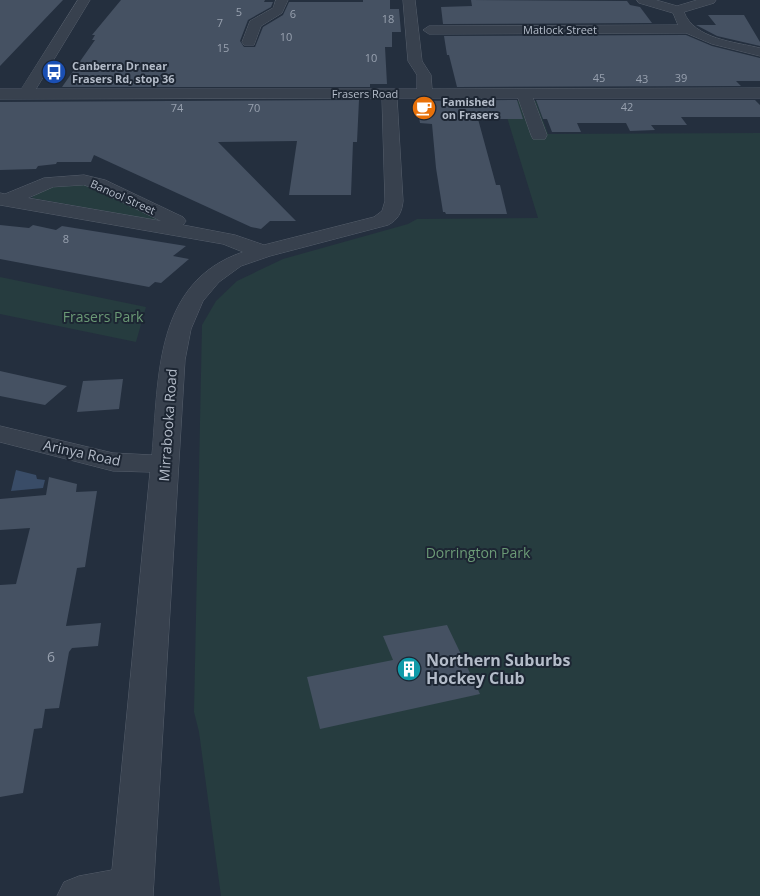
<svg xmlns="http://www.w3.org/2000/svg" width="760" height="896" viewBox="0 0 760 896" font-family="'Open Sans',sans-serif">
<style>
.green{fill:#263c3f}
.water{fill:#394c67}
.building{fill:#455162}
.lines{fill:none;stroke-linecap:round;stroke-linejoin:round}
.minor-casing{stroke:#565f6c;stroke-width:1}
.minor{fill:#38414e;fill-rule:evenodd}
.labels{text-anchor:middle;stroke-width:4;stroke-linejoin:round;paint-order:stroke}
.number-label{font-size:11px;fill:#98a1af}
.far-street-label{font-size:11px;fill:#b4bcc9;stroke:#1d2633}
.far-poi-label{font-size:11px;font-weight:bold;fill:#b4bcc9;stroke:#1d2633;text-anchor:start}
.park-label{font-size:14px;fill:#6b9a76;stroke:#1d2633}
.street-label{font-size:14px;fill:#b4bcc9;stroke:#1d2633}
.near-number-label{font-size:14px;fill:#98a1af}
.near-poi-label{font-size:16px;font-weight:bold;fill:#b4bcc9;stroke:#1d2633;text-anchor:start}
</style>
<rect width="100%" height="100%" fill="#242f3e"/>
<path class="green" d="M502 101H536L548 134 760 133V896H221L199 732 194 712 202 325 216 301 237 281 283 259 408 224 417 219 538 218Z
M83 184 88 186 166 222 32 198C42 182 66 185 83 184Z
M0 277 146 307 136 342 0 314Z"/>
<path class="water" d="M16 470 36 475 37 479 45 480 43 488 11 491Z"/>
<path class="building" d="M0 0H63L0 66Z
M121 0H265L264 2H273L271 7 248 20 240 41 244 47H255L263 27 283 15 289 2H363V0H390V9H399L401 32H392V47H385L387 84H370V87H62L95 40H92L95 35H92Z
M471 0 627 1 630 5 640 7 652 23 443 24 441 7 472 6Z
M708 15H744L760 42V46L717 36 696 25H716Z
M686 35 712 46 760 58V81H736L741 86 457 87 449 55H447L444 36Z
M359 100 357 142H353L351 195H289L297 141 218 142 296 221H270L261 229 251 227 94 155 91 162H57L56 164 38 166 36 169 0 170V102Z
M517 100 523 119H478L496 185H500L507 214H446L445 212H443L436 168 432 124 420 123 416 101Z
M536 100H755L760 105V117H681L687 125H651L655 130 630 131 626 123H577L581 132H552L547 119H543Z
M0 225 29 228 33 225 56 230 62 226 186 246 173 256 189 259 161 283 155 282 149 287 0 259Z
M0 371 67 386 45 405 0 396Z
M123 379 119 409 77 412 83 381Z
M49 477 77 484 76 492 97 491 85 567 77 568 66 626 101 623 98 646 72 648 69 652 59 708 45 709 42 728 34 729 23 793 0 797V585L16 584 30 528 0 530V499L46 495Z
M447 625 480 694 320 729 307 677 393 660 383 636Z"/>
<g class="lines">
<g class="minor-casing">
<path id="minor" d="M78 0H90L36 89H417V75L408 61 403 0H415L422 61 431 75 432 89 760 88V98H533L547 135 545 139H533L531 135 518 98H397L403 201C402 212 398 220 388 225L270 256 241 266 219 282 203 301 191 329 185 360 153 896H57L64 882 79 876 112 870 150 472 113 471 0 442V426L113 453 152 455C159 377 154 282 243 252L223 244 0 205V193L5 194 44 178 84 175 105 180 183 217 186 221 183 225 235 235 264 245 374 217 382 211 385 201 382 98 0 99V89H21ZM84 185 93 188 161 221 28 198 53 187Z
M276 0H288L282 13 261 26 254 45H244L242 42 250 21 273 8Z
M637 0H656L677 6 697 0H716L714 3 684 12C694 39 735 42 760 48V56L712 44 686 33 429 34 423 30 429 26 678 25 673 13 639 3Z"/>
</g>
<use href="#minor" class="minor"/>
</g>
<defs>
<g id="bus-disc" transform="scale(1.25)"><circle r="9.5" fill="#1a4fb4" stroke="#1d2633"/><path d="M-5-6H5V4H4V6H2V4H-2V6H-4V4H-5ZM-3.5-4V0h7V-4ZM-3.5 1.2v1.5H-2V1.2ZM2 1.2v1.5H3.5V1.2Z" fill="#fff"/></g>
<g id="cafe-disc" transform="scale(1.25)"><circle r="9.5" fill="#e8710a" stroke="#1d2633"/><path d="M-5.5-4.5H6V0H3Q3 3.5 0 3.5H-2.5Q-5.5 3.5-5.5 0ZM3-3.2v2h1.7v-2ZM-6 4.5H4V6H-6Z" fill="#fff"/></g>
<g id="building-disc" transform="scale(1.25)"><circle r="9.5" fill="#0f9aa8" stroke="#1d2633"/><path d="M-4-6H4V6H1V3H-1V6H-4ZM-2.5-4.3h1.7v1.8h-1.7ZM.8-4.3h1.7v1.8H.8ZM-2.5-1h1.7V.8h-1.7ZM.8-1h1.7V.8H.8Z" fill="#fff"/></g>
</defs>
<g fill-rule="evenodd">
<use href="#bus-disc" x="54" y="72"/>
<use href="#cafe-disc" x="424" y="108"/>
<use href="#building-disc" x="409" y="669"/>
</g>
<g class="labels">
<g class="number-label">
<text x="239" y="16">5</text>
<text x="293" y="18">6</text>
<text x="388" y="23">18</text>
<text x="220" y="27">7</text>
<text x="286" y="41">10</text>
<text x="223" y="52">15</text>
<text x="371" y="62">10</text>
<text x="599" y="82">45</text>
<text x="681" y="82">39</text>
<text x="642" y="83">43</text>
<text x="627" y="111">42</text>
<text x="177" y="112">74</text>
<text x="254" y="112">70</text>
<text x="66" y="243">8</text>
</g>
<g class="far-street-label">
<text x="560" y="34">Matlock Street</text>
<text x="365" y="98">Frasers Road</text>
<text transform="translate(123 197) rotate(24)" y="4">Banool Street</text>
</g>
<g class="far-poi-label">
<text x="72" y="70">Canberra Dr near<tspan x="72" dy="13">Frasers Rd, stop 36</tspan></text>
<text x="442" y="106">Famished<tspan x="442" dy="13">on Frasers</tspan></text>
</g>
<g class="park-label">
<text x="103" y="322">Frasers Park</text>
<text x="478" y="558">Dorrington Park</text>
</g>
<g class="street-label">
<text transform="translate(168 425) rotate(-86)" y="5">Mirrabooka Road</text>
<text transform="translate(82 453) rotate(12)" y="5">Arinya Road</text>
</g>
<g class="near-number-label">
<text x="51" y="662">6</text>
</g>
<g class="near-poi-label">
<text x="426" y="666">Northern Suburbs<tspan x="426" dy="18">Hockey Club</tspan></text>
</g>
</g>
</svg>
